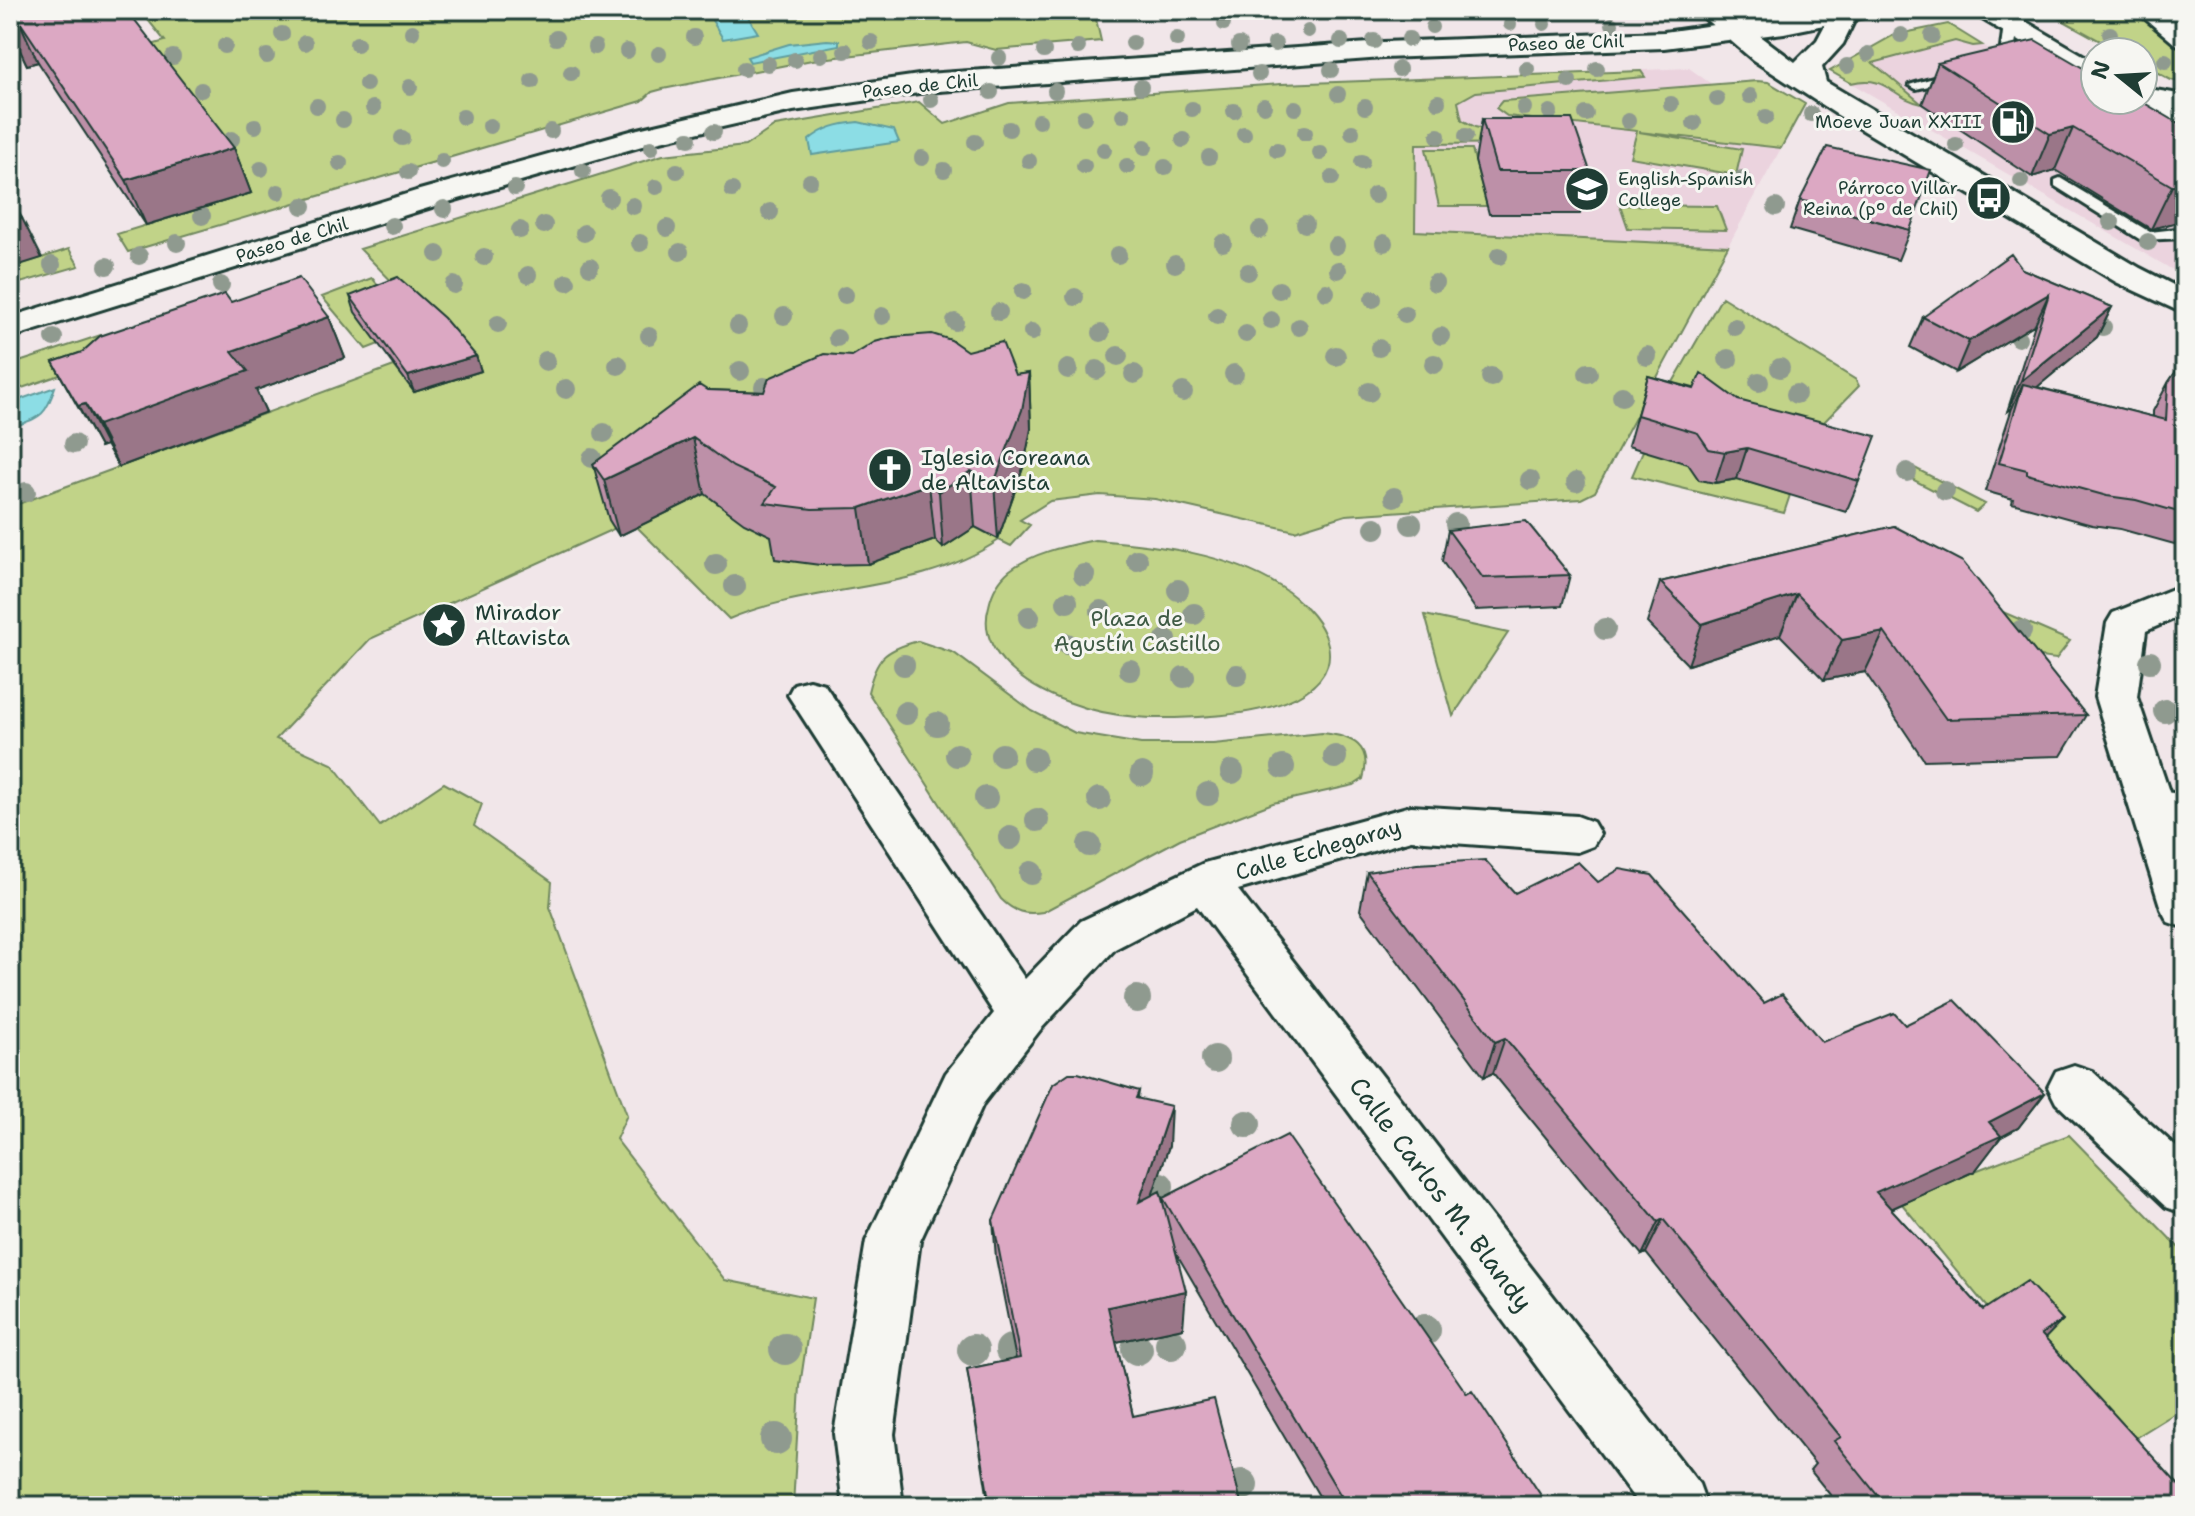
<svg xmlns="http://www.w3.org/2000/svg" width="2195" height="1516" viewBox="0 0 2195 1516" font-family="'Shantell Sans',sans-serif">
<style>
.built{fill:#ebd3de}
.green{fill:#c1d388;stroke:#70885e;stroke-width:2}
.water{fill:#8cdde5;stroke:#609d9e;stroke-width:2}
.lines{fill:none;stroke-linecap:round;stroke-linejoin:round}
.service-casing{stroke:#1f3d34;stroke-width:6}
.minor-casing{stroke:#1f3d34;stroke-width:6}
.tertiary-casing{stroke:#1f3d34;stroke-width:6}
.service{fill:#f6f6f2;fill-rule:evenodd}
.minor{fill:#f6f6f2;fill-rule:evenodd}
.tertiary{fill:#f6f6f2;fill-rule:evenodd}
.tree{fill:#8f9a8f}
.wall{fill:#bd90a8;stroke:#1f3d34;stroke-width:2}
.shaded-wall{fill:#9a7688;stroke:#1f3d34;stroke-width:2}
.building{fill:#dca8c3;stroke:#1f3d34;stroke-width:2}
.labels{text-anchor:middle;stroke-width:6;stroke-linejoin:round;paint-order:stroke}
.far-street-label{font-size:18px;fill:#1f3d34;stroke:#f6f6f2}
.far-poi-label{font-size:18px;fill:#1f3d34;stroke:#f6f6f2;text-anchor:end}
.poi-label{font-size:22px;fill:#1f3d34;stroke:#f6f6f2;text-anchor:start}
.park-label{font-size:22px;fill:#3f5b45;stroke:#f6f6f2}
.street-label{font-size:22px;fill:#1f3d34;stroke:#f6f6f2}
.near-street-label{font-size:26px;fill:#1f3d34;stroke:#f6f6f2}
</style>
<rect width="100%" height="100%" fill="#f1e6e9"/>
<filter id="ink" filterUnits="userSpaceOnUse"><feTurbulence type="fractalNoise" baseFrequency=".0125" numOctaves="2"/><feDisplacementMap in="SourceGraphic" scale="16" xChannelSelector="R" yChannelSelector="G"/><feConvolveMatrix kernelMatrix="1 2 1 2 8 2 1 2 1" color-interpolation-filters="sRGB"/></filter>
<g filter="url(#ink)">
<path class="built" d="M1948 24 2185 168V277L1830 71 1894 35Z
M1689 68 1714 86 1768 82 1805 104 1728 246 1414 231 1420 77 1508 76Z"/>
<path class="green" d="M140 10H1094L1101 41 996 50 966 42 812 60 663 89 652 92 642 101 128 252 117 234 251 193 141 48 165 41Z
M2044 10H2138L2185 52V83L2171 80 2143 65V52H2120Z
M1948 24 1982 45 1973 46 1955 41 1873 63 1922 104C1891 98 1888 74 1851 83L1830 71 1894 35Z
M1641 71 1645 77 1476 92 1458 102 1462 120 1475 127 1497 132 1561 143 1416 144 1415 231 1728 246 1595 492 1581 499 1346 515 1295 531 1155 499 1100 495 1050 501 1020 520 1030 525 1011 546 999 540C918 595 816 582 729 619L631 521 370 639 276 739 332 764 380 826 444 783 482 804 474 826 552 882 550 907 627 1115 616 1139 725 1280 813 1298 800 1386 793 1506H10V507L394 366 414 391 403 293 360 249 663 155 745 146 775 126 919 102 945 124 1009 103 1281 84Z
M1757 81 1768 82 1805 104 1781 148 1639 132 1742 149 1736 175 1630 157 1637 131 1507 116 1496 108 1502 101Z
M1426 149H1472L1487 206H1439Z
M1620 205 1717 206 1726 230 1628 228Z
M69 249 79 266 10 286V268Z
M372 278 417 329 366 349 322 297Z
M1722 297 1856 380 1859 386 1822 424 1664 456 1693 465 1746 475 1745 481 1790 495 1784 513 1632 476 1672 384Z
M101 335 113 357 10 392V365Z
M1908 465H1909L1985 504 1976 512 1900 473Z
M1095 540C1157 545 1227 553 1281 587 1317 610 1355 659 1305 692 1279 709 1241 714 1211 716 1163 720 1115 720 1068 702 1029 688 975 654 989 606 992 592 999 579 1010 570 1034 552 1066 546 1095 540Z
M1989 606 2070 641 2056 659 2022 655Z
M1425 615 1508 633 1453 716Z
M918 641 954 653 1032 711 1075 733 1141 744H1213L1322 733C1353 736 1373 746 1363 779L1354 785 1273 803 1180 839 1043 912C1025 915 1014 912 1001 899L868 692C876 658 884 650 918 641Z
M2069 1135 2185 1254V1407L2114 1451 1994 1316 1902 1204 1975 1171Z"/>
<path class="water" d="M706 10H744L758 33 723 39Z
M827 40 839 41V45L750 62 747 57 789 44Z
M858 122 894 130 899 142 812 155 809 140C824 127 839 124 858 122Z
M55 387C45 419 39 417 10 428V403Z"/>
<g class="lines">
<g class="service-casing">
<path id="service" d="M2011 20 2018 24 2013 62 2023 70 2016 74 1999 64 2004 24Z
M1958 71 1965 75 1963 78 1916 89 1909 85Z
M2060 178 2150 232 2185 228V238L2141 240 2055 186V180Z
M2150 791 2185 794V812L2142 806 2139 800 2142 794Z"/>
</g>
<g class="minor-casing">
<path id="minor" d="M1695 10H1726L1795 62 1817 40 1833 10H1855L1858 13 1843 44 1822 67 1826 82 2140 268 2185 291V314L2116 282 1836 114 1753 60Z
M2135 10H2166L2185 25V46L2175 44Z
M2143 88 2185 95V113L2133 103 2131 100H2143Z
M2185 584V614L2146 631 2137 697 2185 839V928L2168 922 2161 909 2095 697 2107 623 2113 613Z
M809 680 824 684 1025 979 1081 921 1204 863 1411 806 1577 816 1593 822 1600 834 1593 846 1577 852 1411 840 1238 890 1699 1484 1707 1506H1640L1197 906 1115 949 1040 1030 983 1104 920 1241 894 1434 903 1506H843L834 1434 866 1241 946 1073 994 1013 788 695 794 684Z
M2074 1065 2092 1071 2185 1155V1214L2166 1207 2056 1103 2048 1087 2056 1071Z"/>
</g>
<g class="tertiary-casing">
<path id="tertiary" d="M1818 10H1873L1869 16 1784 33 1664 48 1383 58 926 92 793 111 656 142 438 205 10 338V317L416 191 638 129 793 93 926 74 1383 42 1664 32Z
M1973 10H2006L2095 62V83L2085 80 1977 16Z
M2143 92 2185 115V136L2175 133 2129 106 2124 100H2143Z"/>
</g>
<use href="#service" class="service"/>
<use href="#minor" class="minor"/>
<use href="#tertiary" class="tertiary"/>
</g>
<g class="tree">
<circle cx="1224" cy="24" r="7"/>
<circle cx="1510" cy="24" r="7"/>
<circle cx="1544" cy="24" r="7"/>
<circle cx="1612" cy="24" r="7"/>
<circle cx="1432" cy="27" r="7"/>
<circle cx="412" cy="32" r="8"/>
<circle cx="1308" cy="31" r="7"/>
<circle cx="282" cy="34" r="8"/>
<circle cx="2110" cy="34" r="8"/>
<circle cx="1901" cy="35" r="8"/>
<circle cx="1932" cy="36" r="8"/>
<circle cx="694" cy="37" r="8"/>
<circle cx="556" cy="38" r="8"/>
<circle cx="1177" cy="39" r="8"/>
<circle cx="1409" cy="39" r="8"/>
<circle cx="1341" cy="41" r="8"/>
<circle cx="1374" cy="41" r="8"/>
<circle cx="871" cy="42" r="8"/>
<circle cx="305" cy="43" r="8"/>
<circle cx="1133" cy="43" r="8"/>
<circle cx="357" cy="44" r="8"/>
<circle cx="1275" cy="44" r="8"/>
<circle cx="1239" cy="45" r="8"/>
<circle cx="225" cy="46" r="8"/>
<circle cx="595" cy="47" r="8"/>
<circle cx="1078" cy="47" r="8"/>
<circle cx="627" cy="51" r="8"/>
<circle cx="845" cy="51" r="8"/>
<circle cx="1044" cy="51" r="8"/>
<circle cx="659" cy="54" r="8"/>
<circle cx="1868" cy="54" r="8"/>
<circle cx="821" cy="55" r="8"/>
<circle cx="267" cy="56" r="8"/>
<circle cx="173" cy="57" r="8"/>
<circle cx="999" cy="58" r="8"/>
<circle cx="795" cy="60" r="8"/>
<circle cx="2165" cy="61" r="8"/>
<circle cx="768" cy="64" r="8"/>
<circle cx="1847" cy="66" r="8"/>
<circle cx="744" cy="69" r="8"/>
<circle cx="1399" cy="69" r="8"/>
<circle cx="1527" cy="69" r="8"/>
<circle cx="1597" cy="69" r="8"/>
<circle cx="1331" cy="70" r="8"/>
<circle cx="571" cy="73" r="8"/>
<circle cx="1259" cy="74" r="8"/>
<circle cx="532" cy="81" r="8"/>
<circle cx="1569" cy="81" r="8"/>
<circle cx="366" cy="84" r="8"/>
<circle cx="410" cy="87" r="8"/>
<circle cx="1141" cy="87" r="8"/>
<circle cx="201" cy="90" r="8"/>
<circle cx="1055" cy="91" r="8"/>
<circle cx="991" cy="92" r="8"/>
<circle cx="1338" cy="94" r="8"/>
<circle cx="1750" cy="96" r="8"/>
<circle cx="1717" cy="99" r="8"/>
<circle cx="931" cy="100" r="8"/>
<circle cx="1438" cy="102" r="8"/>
<circle cx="1671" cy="104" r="8"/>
<circle cx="317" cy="106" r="8"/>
<circle cx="1264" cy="106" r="8"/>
<circle cx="1365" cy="107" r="8"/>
<circle cx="373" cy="108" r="8"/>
<circle cx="1295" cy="108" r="8"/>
<circle cx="1524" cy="108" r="8"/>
<circle cx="1192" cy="109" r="8"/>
<circle cx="1234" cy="111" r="8"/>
<circle cx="1550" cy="112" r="8"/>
<circle cx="1586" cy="114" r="8"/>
<circle cx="1811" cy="114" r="8"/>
<circle cx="1123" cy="115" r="8"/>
<circle cx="463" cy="117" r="8"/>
<circle cx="1084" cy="117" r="8"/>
<circle cx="1766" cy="117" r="8"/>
<circle cx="343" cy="120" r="8"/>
<circle cx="1039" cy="121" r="8"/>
<circle cx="1628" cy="121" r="8"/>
<circle cx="1694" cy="123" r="8"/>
<circle cx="255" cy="126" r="8"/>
<circle cx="490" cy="126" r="8"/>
<circle cx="1009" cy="129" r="8"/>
<circle cx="551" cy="131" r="8"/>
<circle cx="714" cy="132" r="8"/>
<circle cx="1352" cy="132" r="8"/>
<circle cx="1305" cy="133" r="8"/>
<circle cx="1244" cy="134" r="8"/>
<circle cx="1438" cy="136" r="8"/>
<circle cx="1466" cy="136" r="8"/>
<circle cx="402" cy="138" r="8"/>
<circle cx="232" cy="139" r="8"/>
<circle cx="689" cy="139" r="8"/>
<circle cx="1183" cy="140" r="8"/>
<circle cx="975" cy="142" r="8"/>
<circle cx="1956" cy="145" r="8"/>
<circle cx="1145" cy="147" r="8"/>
<circle cx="651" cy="148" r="8"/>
<circle cx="1104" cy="150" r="8"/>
<circle cx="1277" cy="150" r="8"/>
<circle cx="1320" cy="153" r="8"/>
<circle cx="1209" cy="157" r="8"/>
<circle cx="922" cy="158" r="8"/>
<circle cx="442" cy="161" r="8"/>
<circle cx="1029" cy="161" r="8"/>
<circle cx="1362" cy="162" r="8"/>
<circle cx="340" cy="163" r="8"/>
<circle cx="1084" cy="166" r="8"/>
<circle cx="1127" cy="166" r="8"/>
<circle cx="1165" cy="167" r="8"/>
<circle cx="261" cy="169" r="8"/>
<circle cx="944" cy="170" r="8"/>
<circle cx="583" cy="171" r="8"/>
<circle cx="677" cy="171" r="8"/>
<circle cx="408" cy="172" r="8"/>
<circle cx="1332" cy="178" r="8"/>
<circle cx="1742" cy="178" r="8"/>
<circle cx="810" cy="181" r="8"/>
<circle cx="2021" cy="181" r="8"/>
<circle cx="656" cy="187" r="8"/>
<circle cx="515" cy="188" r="8"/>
<circle cx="732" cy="190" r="8"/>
<circle cx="278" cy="192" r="8"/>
<circle cx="1375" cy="195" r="9"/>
<circle cx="609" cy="198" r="9"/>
<circle cx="303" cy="206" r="9"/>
<circle cx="633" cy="206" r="9"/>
<circle cx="1776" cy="207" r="9"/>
<circle cx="444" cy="209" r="9"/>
<circle cx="770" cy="212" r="9"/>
<circle cx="202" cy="216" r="9"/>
<circle cx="2111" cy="222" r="9"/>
<circle cx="1305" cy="224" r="9"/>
<circle cx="544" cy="225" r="9"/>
<circle cx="392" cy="226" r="9"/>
<circle cx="667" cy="228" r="9"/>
<circle cx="520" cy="230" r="9"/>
<circle cx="1260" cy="230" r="9"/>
<circle cx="584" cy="233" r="9"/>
<circle cx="2148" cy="242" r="9"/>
<circle cx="177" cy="243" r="9"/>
<circle cx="640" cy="243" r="9"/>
<circle cx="1223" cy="243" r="9"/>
<circle cx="1384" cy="243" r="9"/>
<circle cx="1336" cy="246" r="9"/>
<circle cx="680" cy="252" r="9"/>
<circle cx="437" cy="254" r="9"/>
<circle cx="1118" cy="255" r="9"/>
<circle cx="139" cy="256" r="9"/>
<circle cx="1499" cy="256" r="9"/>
<circle cx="484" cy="257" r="9"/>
<circle cx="1175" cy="264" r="9"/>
<circle cx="52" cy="265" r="9"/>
<circle cx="107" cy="266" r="9"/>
<circle cx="590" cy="267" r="9"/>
<circle cx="1338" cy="270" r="9"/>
<circle cx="1248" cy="272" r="9"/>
<circle cx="528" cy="275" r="9"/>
<circle cx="567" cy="282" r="9"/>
<circle cx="1435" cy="283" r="9"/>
<circle cx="221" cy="285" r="9"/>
<circle cx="454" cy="285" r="9"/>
<circle cx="1279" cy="290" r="9"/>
<circle cx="1023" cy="291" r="9"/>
<circle cx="1326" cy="292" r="9"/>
<circle cx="845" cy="295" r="9"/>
<circle cx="1075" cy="297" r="9"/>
<circle cx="1373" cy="299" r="9"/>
<circle cx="999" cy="312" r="9"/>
<circle cx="1405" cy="314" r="9"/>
<circle cx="784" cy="316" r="9"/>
<circle cx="882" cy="316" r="9"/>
<circle cx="1217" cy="316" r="9"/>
<circle cx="1271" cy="320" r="9"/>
<circle cx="955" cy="322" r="9"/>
<circle cx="498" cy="324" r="9"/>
<circle cx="738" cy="326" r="9"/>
<circle cx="1299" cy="327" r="9"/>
<circle cx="1735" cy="327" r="9"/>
<circle cx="2103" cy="327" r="9"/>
<circle cx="1032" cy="332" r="9"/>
<circle cx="1101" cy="333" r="9"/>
<circle cx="1246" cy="334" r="9"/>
<circle cx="649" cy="336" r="9"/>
<circle cx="1441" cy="336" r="9"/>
<circle cx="54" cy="338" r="9"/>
<circle cx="837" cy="338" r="9"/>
<circle cx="2018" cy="338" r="9"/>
<circle cx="1379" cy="348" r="9"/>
<circle cx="1118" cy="356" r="10"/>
<circle cx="1336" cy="356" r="10"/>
<circle cx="1647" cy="356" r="10"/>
<circle cx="1728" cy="359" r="10"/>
<circle cx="546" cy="361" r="10"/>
<circle cx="1434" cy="364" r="10"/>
<circle cx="618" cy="365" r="10"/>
<circle cx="1780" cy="368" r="10"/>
<circle cx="1068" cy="369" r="10"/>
<circle cx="1097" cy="370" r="10"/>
<circle cx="740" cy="371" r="10"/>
<circle cx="1588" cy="373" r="10"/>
<circle cx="1134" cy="374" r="10"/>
<circle cx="1234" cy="374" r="10"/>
<circle cx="1491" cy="377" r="10"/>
<circle cx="1759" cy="382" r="10"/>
<circle cx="764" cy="387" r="10"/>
<circle cx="566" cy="389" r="10"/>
<circle cx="1183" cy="392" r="10"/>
<circle cx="1369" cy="392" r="10"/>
<circle cx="1796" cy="394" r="10"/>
<circle cx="1622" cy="396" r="10"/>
<circle cx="604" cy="433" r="10"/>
<circle cx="74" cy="444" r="10"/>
<circle cx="592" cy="458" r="10"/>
<circle cx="1907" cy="472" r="10"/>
<circle cx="1530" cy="480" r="10"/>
<circle cx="1576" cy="482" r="10"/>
<circle cx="1945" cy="491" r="10"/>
<circle cx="26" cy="492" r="10"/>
<circle cx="1394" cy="497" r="10"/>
<circle cx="1411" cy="524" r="11"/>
<circle cx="1456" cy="524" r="11"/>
<circle cx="1375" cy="528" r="11"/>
<circle cx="1137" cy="560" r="11"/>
<circle cx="716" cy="564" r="11"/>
<circle cx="1084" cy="575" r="11"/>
<circle cx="735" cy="586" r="11"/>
<circle cx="1178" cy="590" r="11"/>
<circle cx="1067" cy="602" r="11"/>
<circle cx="1101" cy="611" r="11"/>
<circle cx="1194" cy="614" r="11"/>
<circle cx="1029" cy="617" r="11"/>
<circle cx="1605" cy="629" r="11"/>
<circle cx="2021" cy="631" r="11"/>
<circle cx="1166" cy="640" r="11"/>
<circle cx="1067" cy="644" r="11"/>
<circle cx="2150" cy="662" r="11"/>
<circle cx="904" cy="665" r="11"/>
<circle cx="1130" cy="670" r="11"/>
<circle cx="1237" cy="675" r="11"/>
<circle cx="1184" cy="677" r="11"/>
<circle cx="2165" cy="711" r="12"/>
<circle cx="906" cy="713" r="12"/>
<circle cx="937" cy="724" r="12"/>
<circle cx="957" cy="755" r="12"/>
<circle cx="1002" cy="755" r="12"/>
<circle cx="1335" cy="757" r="12"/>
<circle cx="1034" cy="759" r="12"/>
<circle cx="1283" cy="767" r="12"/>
<circle cx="1232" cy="772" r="12"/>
<circle cx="1142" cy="774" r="12"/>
<circle cx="1208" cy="794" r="12"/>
<circle cx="986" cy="798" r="12"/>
<circle cx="1099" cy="799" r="12"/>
<circle cx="1037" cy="820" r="12"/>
<circle cx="1010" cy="838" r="12"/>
<circle cx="1089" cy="845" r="12"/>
<circle cx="1031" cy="873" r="12"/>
<circle cx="1137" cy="999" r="14"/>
<circle cx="1215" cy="1059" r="14"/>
<circle cx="1247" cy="1124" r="14"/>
<circle cx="1160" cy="1186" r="14"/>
<circle cx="1425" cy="1330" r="16"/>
<circle cx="1171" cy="1344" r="16"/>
<circle cx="785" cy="1349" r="16"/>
<circle cx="1137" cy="1349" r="16"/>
<circle cx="973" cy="1350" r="16"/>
<circle cx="1011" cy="1350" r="16"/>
<circle cx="776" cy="1439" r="16"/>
<circle cx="1242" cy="1485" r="16"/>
</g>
<path class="wall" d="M10 10 234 148 251 193 146 225 38 62 27 65 10 29Z
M1281 10H1394L1283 16Z
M1938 63 2139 100 2185 220 2151 229 2055 170 2032 177 1922 104Z
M1482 119 1590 171 1580 214H1489L1475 161Z
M1800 200 1910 230 1898 260 1790 229Z
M2022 269 2112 307 2097 337 2037 387 2153 417V411L2168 383 2185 358V547L2120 529 2092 525 2012 503 2013 499 1985 491 2012 408 2007 412 2035 324 1956 372 1910 347 1923 317Z
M350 296 476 356 481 371 414 392 355 312Z
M231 302 329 317 345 358 256 390 266 412 119 467 106 445 100 447 53 362Z
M852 356 1015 375 1029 373 1031 429 1024 465 998 539 975 527 943 548 935 540 868 564 820 565 775 559 771 536 744 523 705 494 619 536 609 520 593 464 707 390 764 392Z
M1648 376 1738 400 1859 481 1846 512 1737 479 1715 483 1699 480 1688 464 1628 446Z
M1894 526 2086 715 2061 756 1924 760 1865 672 1824 680 1780 635 1688 665 1647 623 1660 582Z
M1448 530 1570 575 1562 606 1476 610 1442 561Z
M1367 872 1515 893 1598 882 1764 1003 1822 1042 1905 1025 2045 1093 2018 1128 2001 1137 1975 1171 1891 1209 1983 1310 2045 1339 2185 1506H1839L1810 1470 1815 1464 1646 1253 1642 1255 1493 1073 1484 1077 1360 910Z
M1139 1091 1138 1098 1169 1146 1152 1195 1163 1204V1198L1467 1394 1548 1506H1325L1175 1251 1183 1328 1116 1342 1133 1416 1242 1506H989L967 1369 1016 1359 996 1258 993 1220Z"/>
<path class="shaded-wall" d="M18 19 38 62 27 65 10 29V21Z
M2073 128 2055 170 2032 177 2050 134Z
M234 148 251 193 146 225 126 180Z
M2185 183V220L2151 229 2172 186Z
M22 218 42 258 10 268V222Z
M2049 294 2035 324 1956 372 1969 341Z
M2112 307 2097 337 2017 404 2023 384 2012 408 2007 412 2021 381Z
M329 317 345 358 256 390 266 412 119 467 98 425 232 351Z
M476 356 481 371 414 392 408 376Z
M1029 373 1031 429 1024 465 998 539 994 483Z
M85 404 106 445 100 447 78 406Z
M693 438 705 494 619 536 604 480Z
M1747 448 1737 479 1715 483 1725 452Z
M971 471 975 527 943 548 939 492Z
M929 484 935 540 868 564 860 508Z
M1797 594 1780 635 1688 665 1702 624Z
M1884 632 1865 672 1824 680 1842 640Z
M1505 1038 1493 1073 1484 1077 1495 1042Z
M2045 1093 2018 1128 2001 1137 1975 1171 1853 1226 1876 1192 1989 1122Z
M1171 1106 1169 1146 1137 1240 1139 1202Z
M1663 1219 1646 1253 1642 1255 1658 1222Z
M1186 1291 1183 1328 1107 1344 1108 1307Z
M2063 1320 2033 1351 2041 1334Z"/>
<path class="building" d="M10 10H127L234 148 126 180 18 19 10 21Z
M2035 40 2095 75V100H2139L2185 127V183L2172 186 2073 128 2050 134 1938 63Z
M1482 119H1572L1590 171H1497Z
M1827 147 1931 170 1910 230 1800 200Z
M10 198 22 218 10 222Z
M2011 254 2022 269 2112 307 2021 381 2049 294 1969 341 1923 317Z
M398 277 444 318 476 356 408 376 350 296Z
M299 278 329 317 232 351 248 371 98 425 85 404 78 406 53 362 82 352 100 336 225 294 231 302Z
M932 334 951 340 967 351 1002 342 1015 375 1029 373 1022 410 994 483 971 471 939 492 929 484 860 508 812 509 765 503 776 487 733 467 693 438 604 480 593 464 699 385 707 390 764 392 769 378 824 354 852 356 875 342 893 337Z
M2185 358V514L2136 500 2107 496 2027 474V470L1999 463 2023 384 2166 420 2168 383Z
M1701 373 1738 400 1876 436 1859 481 1747 448 1725 452 1709 449 1698 433 1637 415 1648 376 1694 389Z
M1526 521 1570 575 1483 578 1448 530Z
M1894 526 1963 562 2086 715 1946 719 1884 632 1842 640 1797 594 1702 624 1660 582Z
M1485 860 1515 893 1578 862 1598 882 1620 869 1652 875 1764 1003 1782 994 1822 1042 1894 1013 1905 1025 1955 1000 2045 1093 1989 1122 2001 1136 1876 1192 1983 1310 2027 1281 2063 1320 2041 1334 2185 1492V1506H1886L1834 1441 1841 1437 1663 1219 1658 1222 1505 1038 1495 1042 1367 872 1417 864Z
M1069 1073H1078L1139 1091 1136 1098 1171 1106 1139 1202 1160 1191 1186 1291 1108 1307 1133 1416 1214 1399 1242 1506H990L967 1369 1020 1358 993 1220 1053 1084Z
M1287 1135 1467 1394 1472 1391 1548 1506H1347L1163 1198Z"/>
</g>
<defs>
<g id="fuel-disc" transform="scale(2.3)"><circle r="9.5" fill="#1f3d34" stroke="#f6f6f2"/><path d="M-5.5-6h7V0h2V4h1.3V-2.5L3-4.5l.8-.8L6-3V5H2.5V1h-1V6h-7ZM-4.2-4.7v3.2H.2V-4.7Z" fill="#fff"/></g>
<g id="school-disc" transform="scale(2.3)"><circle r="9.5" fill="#1f3d34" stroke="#f6f6f2"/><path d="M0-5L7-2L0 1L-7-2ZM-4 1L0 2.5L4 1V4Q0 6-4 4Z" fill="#fff"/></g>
<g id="bus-disc" transform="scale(2.3)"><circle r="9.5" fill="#1f3d34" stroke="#f6f6f2"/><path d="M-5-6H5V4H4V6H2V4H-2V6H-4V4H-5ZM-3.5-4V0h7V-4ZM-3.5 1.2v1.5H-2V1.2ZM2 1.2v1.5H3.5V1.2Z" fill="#fff"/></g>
<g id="church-disc" transform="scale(2.3)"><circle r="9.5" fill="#1f3d34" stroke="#f6f6f2"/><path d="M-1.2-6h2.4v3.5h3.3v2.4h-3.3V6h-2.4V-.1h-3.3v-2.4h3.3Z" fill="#fff"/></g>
<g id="sight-disc" transform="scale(2.3)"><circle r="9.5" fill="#1f3d34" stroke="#f6f6f2"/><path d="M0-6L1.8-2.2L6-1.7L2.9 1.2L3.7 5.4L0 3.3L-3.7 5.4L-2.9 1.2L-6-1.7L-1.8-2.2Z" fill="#fff"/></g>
</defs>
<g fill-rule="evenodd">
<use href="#fuel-disc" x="2013" y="122"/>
<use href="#school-disc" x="1587" y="189"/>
<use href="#bus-disc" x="1989" y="198"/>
<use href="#church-disc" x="890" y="470"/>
<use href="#sight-disc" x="444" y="625"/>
</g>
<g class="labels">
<g class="far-street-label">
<text transform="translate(1566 43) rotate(-2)" y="6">Paseo de Chil</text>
<text transform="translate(920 86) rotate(-6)" y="6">Paseo de Chil</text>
<text transform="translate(292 240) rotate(-17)" y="6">Paseo de Chil</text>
</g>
<g class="far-poi-label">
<text x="1982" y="128">Moeve Juan XXIII</text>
<text x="1618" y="185" text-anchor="start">English-Spanish<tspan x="1618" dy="21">College</tspan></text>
<text x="1958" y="194">Párroco Villar<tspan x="1958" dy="21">Reina (pº de Chil)</tspan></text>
</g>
<g class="poi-label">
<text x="921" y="465">Iglesia Coreana<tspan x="921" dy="25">de Altavista</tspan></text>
<text x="475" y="620">Mirador<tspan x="475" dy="25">Altavista</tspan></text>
</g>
<g class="park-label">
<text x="1137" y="626">Plaza de<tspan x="1137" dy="25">Agustín Castillo</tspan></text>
</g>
<g class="street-label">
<text transform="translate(1318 849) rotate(-16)" y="8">Calle Echegaray</text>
</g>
<g class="near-street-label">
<text transform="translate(1441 1194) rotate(53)" y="9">Calle Carlos M. Blandy</text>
</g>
</g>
<rect width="2195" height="1516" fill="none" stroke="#f6f6f2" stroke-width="40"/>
<rect x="20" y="20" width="2155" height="1476" fill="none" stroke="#1f3d34" stroke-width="3" filter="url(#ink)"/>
<g transform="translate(2119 76) rotate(288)"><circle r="38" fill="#f6f6f2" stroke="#a0aca6" stroke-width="2"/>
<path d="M0-6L14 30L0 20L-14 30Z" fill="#1f3d34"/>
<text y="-12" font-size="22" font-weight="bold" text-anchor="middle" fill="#1f3d34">N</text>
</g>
</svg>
